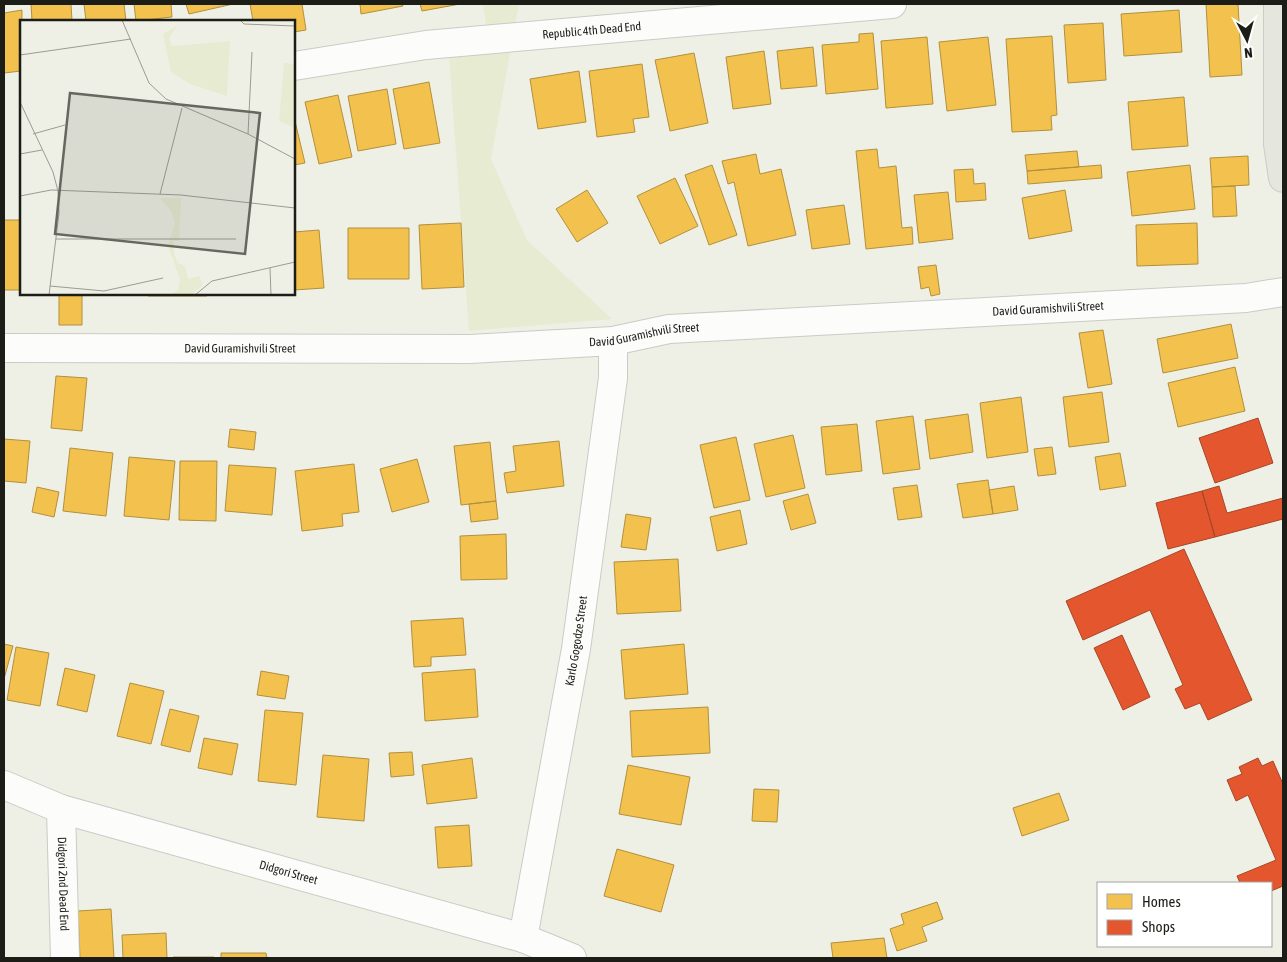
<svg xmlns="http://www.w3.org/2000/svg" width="1287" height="962" viewBox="0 0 1287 962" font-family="'Asap Condensed',sans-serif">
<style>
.green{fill:#e7ebd1}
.homes{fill:#f2c14e;stroke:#b2903d}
.shops{fill:#e4572e;stroke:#a84627}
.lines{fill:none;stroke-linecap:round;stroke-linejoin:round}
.street-casing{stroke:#cacbc4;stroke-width:30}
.primary-casing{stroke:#cbccc8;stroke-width:30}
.street{stroke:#fcfdfb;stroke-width:28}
.primary{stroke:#e5e6dd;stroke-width:28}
.labels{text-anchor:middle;stroke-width:5;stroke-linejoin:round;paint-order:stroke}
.street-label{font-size:12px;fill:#1c1d16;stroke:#fff}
.inset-road{fill:none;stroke:#9a9c93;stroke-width:1}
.view{fill:#66675f;fill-opacity:0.15;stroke:#66675f;stroke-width:2.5}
.inset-edge{fill:none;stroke:#1c1d16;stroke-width:2.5}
</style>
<rect width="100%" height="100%" fill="#eef0e6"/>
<path class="green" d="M483 4H519L491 159 527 240 612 319 469 331 448 43 488 39Z"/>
<path class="homes" d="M31 4H71L72 21H32Z
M84 4H124L126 21H86Z
M134 4H171L172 17 136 21Z
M186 4H233L189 14Z
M250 4H302L306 30 294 32V21H253Z
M360 4H402L403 6 361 14Z
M420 4H460L422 11Z
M1206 4H1238L1242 75 1210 77Z
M22 10 21 71 4 73V13Z
M1179 10 1182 52 1124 56 1121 14Z
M1103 23 1106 80 1068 83 1064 25Z
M873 33 878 89 826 94 822 45 859 42V34Z
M1052 36 1057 115 1051 116 1052 130 1012 132 1006 39Z
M927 37 933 104 886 108 881 41Z
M988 37 996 105 947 111 939 42Z
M813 47 817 86 781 89 777 51Z
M764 51 771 104 733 109 726 57Z
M694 53 708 123 670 131 655 60Z
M642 64 649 117 633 119 635 132 597 137 589 71Z
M579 71 586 122 538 129 530 79Z
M429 82 440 143 404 149 393 89Z
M387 89 396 144 358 151 348 96Z
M338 95 352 157 319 164 305 102Z
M1184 97 1188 146 1132 150 1128 102Z
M294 117 305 163 294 165Z
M877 149 879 168 896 166 902 228 912 227 913 244 866 249 856 151Z
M1077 151 1079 167 1027 171 1025 155Z
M756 154 760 174 781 169 796 235 748 246 734 182 728 184 722 161Z
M1248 156 1249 185 1212 187 1210 158Z
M712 165 737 235 709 245 685 175Z
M1101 165 1102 178 1028 184 1027 171Z
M1190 165 1195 209 1132 216 1127 172Z
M973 169 974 184 985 183 986 200 956 202 954 170Z
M675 178 698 226 660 244 637 196Z
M1235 186 1237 216 1213 217 1212 187Z
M587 190 608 223 577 242 556 209Z
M1065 190 1072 231 1029 239 1022 198Z
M948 192 953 239 919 243 914 195Z
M844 205 850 244 812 249 806 210Z
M4 220H21V290H4Z
M461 223 464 287 422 289 419 225Z
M1197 223 1198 264 1137 266 1136 225Z
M348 228H409V279H348Z
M319 230 324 288 294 290V232Z
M936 265 940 294 931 296 929 287 921 289 918 267Z
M59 294H82V325H59Z
M148 294H207V296H148Z
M1231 324 1238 358 1163 373 1157 339Z
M1103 330 1112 384 1088 388 1079 333Z
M1235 367 1245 411 1178 427 1168 383Z
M56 376 87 378 82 431 51 428Z
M1102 392 1109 442 1069 447 1063 397Z
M1021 397 1028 452 987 458 980 403Z
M968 414 973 452 930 459 925 420Z
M913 416 920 469 883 474 876 421Z
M857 424 862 471 826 475 821 427Z
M230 429 256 432 254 450 228 447Z
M793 435 805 488 766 497 754 444Z
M736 437 750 500 714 508 700 445Z
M4 439 30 441 26 483 4 481Z
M559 441 564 486 507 493 504 473 516 471 513 446Z
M490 442 496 501 461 505 454 446Z
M1052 447 1056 474 1038 476 1034 449Z
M70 448 113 453 106 516 63 511Z
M1120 453 1126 486 1100 490 1095 457Z
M129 457 175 461 169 520 124 516Z
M417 459 429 502 392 512 380 469Z
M180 461H217L216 521 179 520Z
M354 464 359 512 342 514 343 526 302 531 295 471Z
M229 465 276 468 272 515 225 511Z
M988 480 993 514 963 518 957 484Z
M917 485 922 517 898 520 893 488Z
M1014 486 1018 510 993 514 989 490Z
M37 487 59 492 54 517 32 512Z
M808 494 816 523 791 530 783 501Z
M496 501 498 519 471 522 469 504Z
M740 510 747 544 717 551 710 517Z
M626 514 651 518 646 550 621 547Z
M506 534 507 579 461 580 460 536Z
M678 559 681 611 617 614 614 562Z
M463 618 466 655 431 657V666L414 667 411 621Z
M4 644 13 646 4 679Z
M684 644 688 694 625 699 621 650Z
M16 647 49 653 40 706 7 700Z
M65 668 95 675 87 712 57 705Z
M475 669 478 717 425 721 422 673Z
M261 671 289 676 285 699 257 695Z
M130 683 164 691 151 744 117 736Z
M708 707 710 753 632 757 630 711Z
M170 709 199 716 190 752 161 745Z
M265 710 303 713 296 785 258 781Z
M204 738 238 744 232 775 198 768Z
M412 752 414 775 391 777 389 753Z
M323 755 369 759 364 821 317 817Z
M472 758 477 798 427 804 422 765Z
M628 765 690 777 681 825 619 814Z
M754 789 779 790 777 822 752 821Z
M1059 793 1069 820 1022 836 1013 808Z
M469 825 472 866 438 868 435 827Z
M617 849 674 865 661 912 604 896Z
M937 902 943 919 922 927 927 941 897 951 890 929 904 924 901 914Z
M111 909 114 958H80L78 911Z
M166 933 167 958H123L122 935Z
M884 938 887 958H833L831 943Z
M221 953H266L267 958H221Z
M173 957H214V958H173Z"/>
<path class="shops" d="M1258 418 1273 463 1215 483 1199 438Z
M1219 486 1227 513 1283 498V519L1215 537 1202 491Z
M1202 491 1215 537 1168 549 1156 503Z
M1184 549 1252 700 1208 720 1200 703 1185 709 1175 689 1183 685 1150 610 1083 640 1066 601Z
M1122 635 1150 697 1123 710 1094 648Z
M1258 758 1262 766 1273 761 1283 784V886L1271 891V883H1240L1237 876 1276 860 1248 795 1236 801 1227 780 1242 774 1239 767Z"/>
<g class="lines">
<g class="street-casing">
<g id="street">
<path id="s1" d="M294 66 426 45 892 4"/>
<path id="s2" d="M4 348 470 349 613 341 669 329 1246 298 1283 292"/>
<path id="s3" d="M4 785 61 809 523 938 572 958"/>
<path id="s4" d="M61 809 65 958"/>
<path id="s5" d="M523 938 576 649 613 378V341"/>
</g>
</g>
<g class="primary-casing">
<path id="primary" d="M1278 4V144L1283 178"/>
</g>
<use href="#street" class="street"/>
<use href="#primary" class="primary"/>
</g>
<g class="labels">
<g class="street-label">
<text dy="4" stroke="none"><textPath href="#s1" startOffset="300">Republic 4th Dead End</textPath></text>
<text dy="4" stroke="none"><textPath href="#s2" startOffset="1046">David Guramishvili Street</textPath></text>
<text dy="4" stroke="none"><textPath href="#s2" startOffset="641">David Guramishvili Street</textPath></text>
<text dy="4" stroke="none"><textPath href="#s2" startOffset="236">David Guramishvili Street</textPath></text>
<text dy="4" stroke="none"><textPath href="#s5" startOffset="302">Karlo Gogodze Street</textPath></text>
<text dy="4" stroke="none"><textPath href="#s3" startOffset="298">Didgori Street</textPath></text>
<text dy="4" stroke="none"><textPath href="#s4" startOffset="75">Didgori 2nd Dead End</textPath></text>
</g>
</g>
<g transform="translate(20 20)">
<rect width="275" height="275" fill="#eef0e6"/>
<path d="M158 5 149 18 152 26 210 21 207 76 170 64 151 52 143 14ZM264 43 275 44V108L259 101ZM140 178H161L159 221H154V234L158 243 165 246 168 259 179 256 183 265 171 275H151L158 270 160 259 148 226 155 203 151 191Z" fill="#e7ebd1"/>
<path class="inset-road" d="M102 0 129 63 146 79 228 114 275 139M220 0 224 4 275 6M0 35 111 19M0 82 33 152 38 171 39 193 29 275M13 114 45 105M228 114 232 32M0 134 22 130M140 174 162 88M0 176 31 170 161 175 275 188M36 219H216M250 248 251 275M30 266 84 271 143 258M175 275 192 261 275 242"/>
<path class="view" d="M50 73 240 93 225 234 35 214Z"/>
<rect width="275" height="275" class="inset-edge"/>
</g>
<rect width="1287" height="962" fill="none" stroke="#1c1d16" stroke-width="10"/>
<rect x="1097" y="882" width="175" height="65" fill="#ffffff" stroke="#a4a5a2"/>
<rect x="1107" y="894" width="25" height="15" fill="#f2c14e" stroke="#a4a5a2"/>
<text x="1142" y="907" font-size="15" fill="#1c1d16">Homes</text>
<rect x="1107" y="920" width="25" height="15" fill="#e4572e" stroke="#a4a5a2"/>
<text x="1142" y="932" font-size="15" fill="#1c1d16">Shops</text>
<g transform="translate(1247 40) rotate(174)" stroke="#ffffff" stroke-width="4" paint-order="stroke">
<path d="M0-4L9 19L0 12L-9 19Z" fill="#1c1d16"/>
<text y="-8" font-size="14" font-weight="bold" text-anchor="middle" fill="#1c1d16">N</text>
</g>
</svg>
